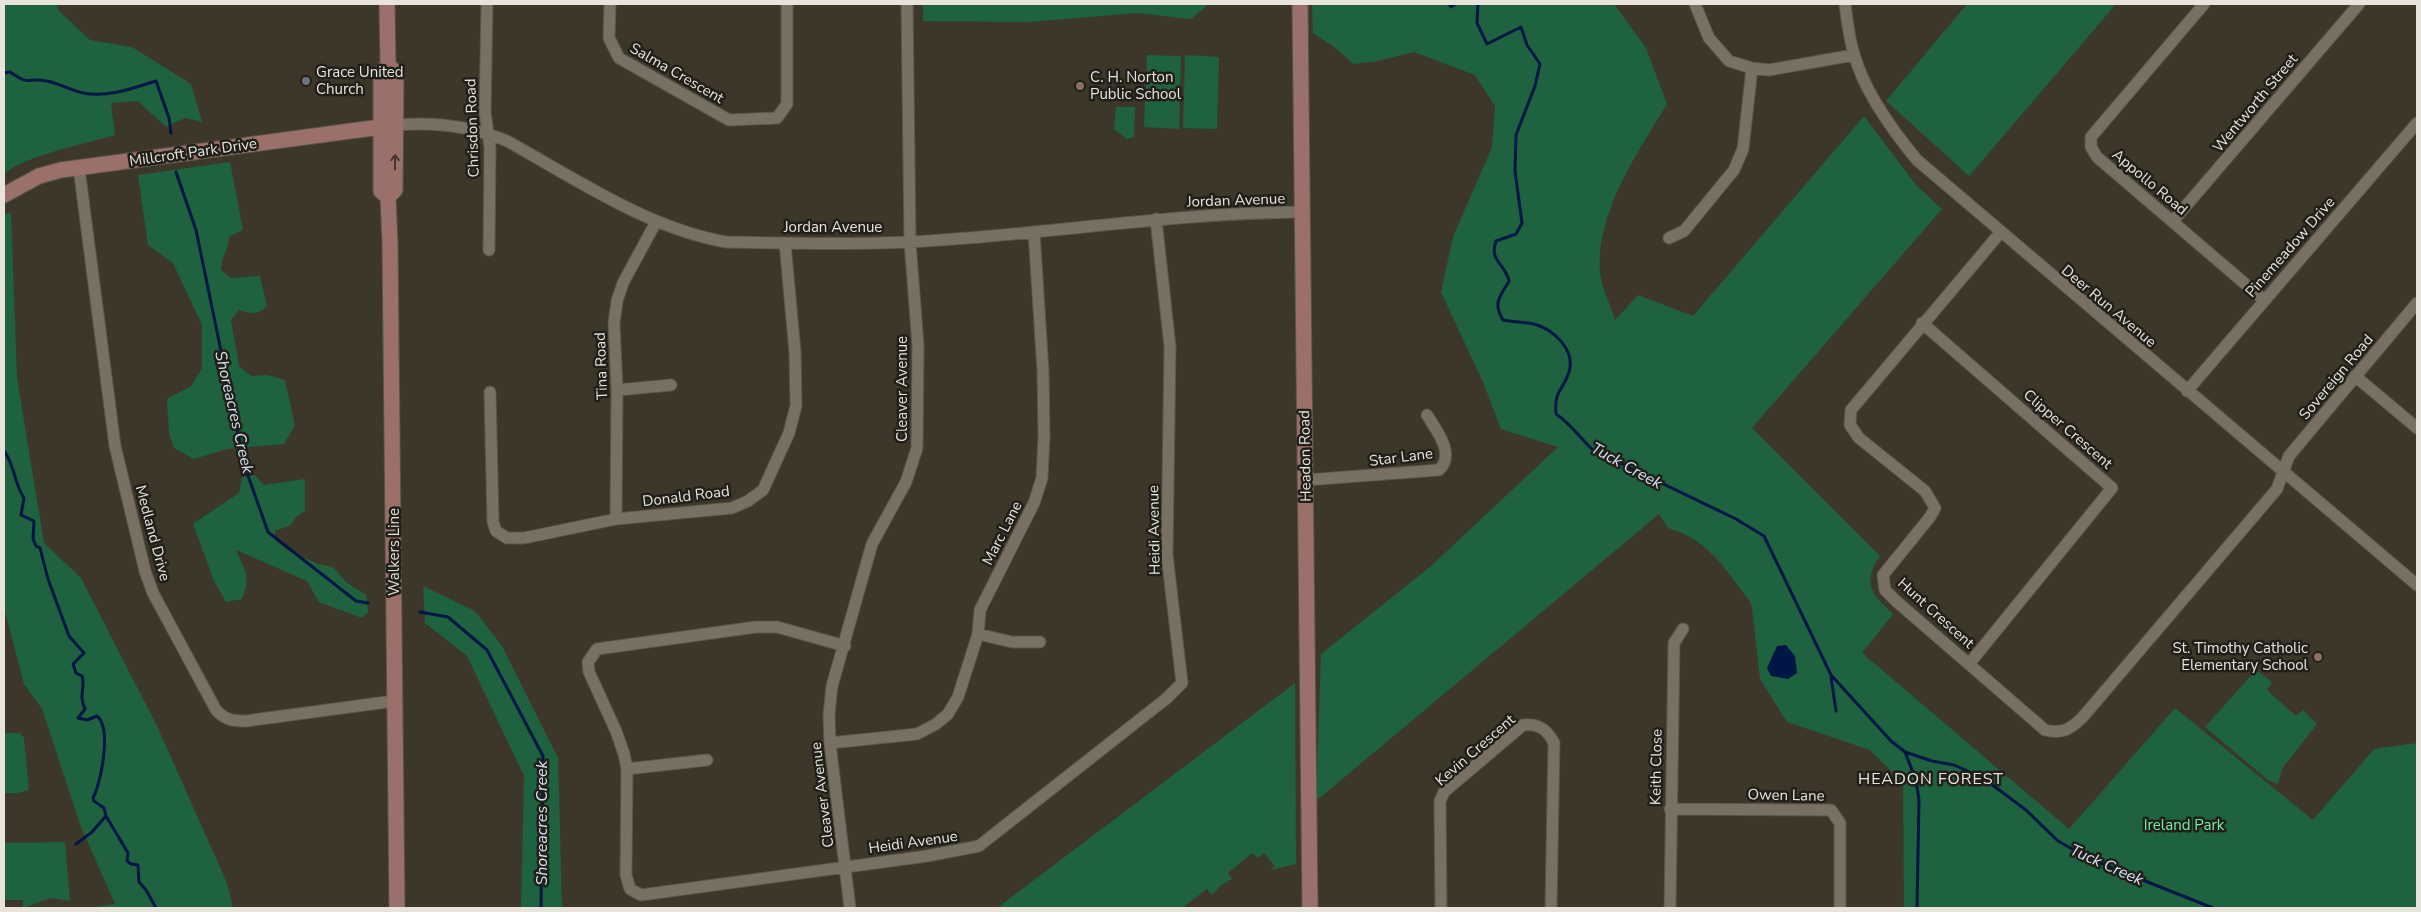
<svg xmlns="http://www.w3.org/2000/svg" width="2421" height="912" viewBox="0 0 2421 912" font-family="'Nunito Sans',sans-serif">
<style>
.green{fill:#1e6240}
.water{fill:#001746}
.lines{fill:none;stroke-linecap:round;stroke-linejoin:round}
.stream{stroke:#001746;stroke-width:3}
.street-casing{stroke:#5b554b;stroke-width:13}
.secondary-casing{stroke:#5b554b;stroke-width:17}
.street{stroke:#787163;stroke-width:11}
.secondary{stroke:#9c706a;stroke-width:15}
.oneway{stroke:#463731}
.worship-dot{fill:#6b7280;stroke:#211f19;stroke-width:2}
.education-dot{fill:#8d6e63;stroke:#211f19;stroke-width:2}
.labels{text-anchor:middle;stroke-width:5;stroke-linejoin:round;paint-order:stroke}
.poi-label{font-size:15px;fill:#e8e4dc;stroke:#211f19;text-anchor:start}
.street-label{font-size:15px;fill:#e8e4dc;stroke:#211f19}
.park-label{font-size:15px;fill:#72f0aa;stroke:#211f19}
.water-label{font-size:16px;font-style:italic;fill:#d5e2f5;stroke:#211f19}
.neighbourhood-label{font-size:16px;letter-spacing:1px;fill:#e8e4dc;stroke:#211f19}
</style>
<rect width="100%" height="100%" fill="#3d372a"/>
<path class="green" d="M4 4H57L58 10 90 40 132 47 191 84 202 122 185 118 166 127 138 101 111 103 115 135C85 144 26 155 4 174Z
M923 4H1209L1191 19 1137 13 1030 22 923 21Z
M1312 4H1614L1646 48 1667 104C1638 152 1595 214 1600 272 1601 288 1611 305 1615 320L1638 295 1693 316 1864 116 1916 185 1942 209 1752 428 1880 556C1862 583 1871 594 1893 614L1862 653 2069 829 2175 708 2313 820 2374 749 2417 743V908H1904L1903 783 1870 750 1787 722 1760 679 1752 607 1749 600C1724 568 1708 539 1668 528L1659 514 1316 801 1321 654 1431 566 1558 447 1501 429 1483 382 1441 292 1453 237 1492 147 1495 106 1475 75 1414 52 1378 61 1353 64 1337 49 1313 33Z
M1967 4H2116L1969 176 1886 101Z
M1147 55 1181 56 1179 129 1144 127Z
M1185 55 1219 57 1217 129 1183 128Z
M1116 107H1135L1134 137 1127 139 1114 129Z
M230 162 243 230 229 237C229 251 221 256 221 270L231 278 260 276 267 306C258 315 251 314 239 310L231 320 239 366 251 376 268 375 285 380 295 425 284 444 227 449 194 459 174 448 169 433 167 399 191 386 202 368V325L173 263 148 245 138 175Z
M11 212 17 378 44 543 81 578 158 728 227 883 233 908H87L115 904 81 827 42 709 24 684 4 608V215Z
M255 475 264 485 305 479V511L296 517 291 525 275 531V540L289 551 318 564 333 567 347 583 366 595 368 612 362 618 319 602 307 581 236 550C245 572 251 574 242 599L226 602 214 581 193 524 239 493 242 477Z
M423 586 475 611 502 646 558 758 562 908H521L524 776 467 656 425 623Z
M2256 670 2272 682 2267 690 2296 716 2303 710 2317 724 2282 769 2278 784 2268 780 2205 727Z
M1295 683 1296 864 1271 870 1275 866 1264 853 1258 858 1252 853 1228 873 1232 879 1221 885 1212 895 1207 889 1182 908H997Z
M4 733H20L24 738 29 790 17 793H4Z
M65 842 70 901 51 898 23 908V900H4V843Z"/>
<path class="water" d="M1786 645 1795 656 1797 673 1788 679 1771 676 1767 668 1777 646Z"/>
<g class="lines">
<path class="stream" d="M1449 4 1451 7 1455 4
M1478 4 1477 23 1487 44 1521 27 1527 45 1540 64 1535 86 1516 135 1515 171 1522 223 1516 234 1496 241C1489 263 1505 262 1509 281 1501 296 1492 302 1503 320 1513 322 1524 322 1534 324 1553 329 1576 350 1569 372 1563 392 1554 388 1556 414 1571 424 1580 438 1593 450L1736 519 1764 536 1831 675 1891 741 1905 752 1932 761 1954 765 1983 778 2026 810 2058 841 2090 859 2213 908
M4 73 10 72C32 87 26 77 46 81 57 82 71 91 83 93 108 98 133 88 156 81L169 118 171 133
M176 172 196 230 245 467 268 532 356 601 368 603
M4 451C15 465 14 484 24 498L21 515 34 521 33 539 36 546 40 548 48 579 69 636 84 653 73 664 76 673 82 676C86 686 78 695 85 709L78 718 87 720 97 716C112 728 101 783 93 798L94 801 104 808 106 816 128 853 127 861 131 864 138 865 139 882 146 890 156 908
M420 612 448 617 487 650 543 756 541 908
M1831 677 1836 711
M1905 752 1916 780 1919 800 1917 908
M76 844 92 832 106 816"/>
<g class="street-casing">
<path id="street" d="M487 4 485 112 490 148 489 250
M610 4 609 38 619 58 729 120 777 118 787 104V4
M1695 4 1709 38 1729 61 1752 68 1769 70 1854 55
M1845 4C1847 20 1849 38 1854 54 1864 91 1893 131 1917 160L2417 585
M2204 4 2091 137V147L2097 157 2264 300
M388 126C429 121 468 125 507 141 576 179 647 228 726 242 787 243 849 245 911 242 1042 235 1172 213 1303 212
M79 168 115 446 145 571 153 593 216 710C225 720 233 721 246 721L394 701
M2173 221 2359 4
M2000 233 1851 410 1850 425 1859 438 1925 491 1935 508 1930 517 1883 575 1885 590 1896 601 2045 730C2062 734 2069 730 2082 718L2277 489 2289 456 2417 303
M1669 238 1684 231 1734 170 1743 149 1752 68
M1922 323 2112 488 1969 664
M2355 376 2417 428
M617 390 671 385
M2187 391 2417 123
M490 392 493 522 496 531 507 538H524L616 519 732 508 748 501 763 490 789 433 796 406 795 352 785 243
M1306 480 1439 470C1456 454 1436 430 1427 415
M616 519 617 390 614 323 617 301 623 283 656 222
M978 634 1012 642H1040
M845 646 777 627H756L597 649 588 662 589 672 616 731 624 754 627 769 626 875 630 889 641 895 927 856 979 846 1167 698 1182 683 1167 555 1170 347 1156 219
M830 743 917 734 936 724 948 714 958 697 978 634 980 610 1034 503 1042 478 1044 436 1043 371 1034 232
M627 769 707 760
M1670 809 1831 810 1840 823V908
M850 908 830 743 829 715 832 686 872 544 906 482 917 448 918 345 910 242 907 4
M1441 908 1440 801 1444 792 1523 725C1538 723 1547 729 1554 743L1551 908
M1670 908 1674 643 1683 629"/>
</g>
<g class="secondary-casing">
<path id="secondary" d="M387 4 388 65 381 73V191L388 197 390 244 397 908
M1300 4 1310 908
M388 65 396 73 395 190 388 197
M4 195 39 176 61 170 388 126"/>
</g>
<use href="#street" class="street"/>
<use href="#secondary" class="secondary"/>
</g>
<defs><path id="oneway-shaft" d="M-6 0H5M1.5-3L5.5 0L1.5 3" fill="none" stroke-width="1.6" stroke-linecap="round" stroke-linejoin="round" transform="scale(1.25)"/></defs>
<use class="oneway" href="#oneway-shaft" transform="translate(395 162) rotate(-90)"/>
<circle class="worship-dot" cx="306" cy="81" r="5"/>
<g class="education-dot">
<circle cx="1080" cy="86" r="5"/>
<circle cx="2318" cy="657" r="5"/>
</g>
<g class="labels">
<g class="poi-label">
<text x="316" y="77">Grace United<tspan x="316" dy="17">Church</tspan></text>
<text x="1090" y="82">C. H. Norton<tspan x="1090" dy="17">Public School</tspan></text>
<text x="2308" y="653" text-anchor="end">St. Timothy Catholic<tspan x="2308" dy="17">Elementary School</tspan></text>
</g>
<g class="street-label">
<text transform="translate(677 73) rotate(30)" y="5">Salma Crescent</text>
<text transform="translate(2255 103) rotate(-50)" y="5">Wentworth Street</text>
<text transform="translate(472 128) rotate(-92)" y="5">Chrisdon Road</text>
<text transform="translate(193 152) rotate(-8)" y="5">Millcroft Park Drive</text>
<text transform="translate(2150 182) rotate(40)" y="5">Appollo Road</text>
<text transform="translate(1236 200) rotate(-2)" y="5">Jordan Avenue</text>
<text x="833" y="232">Jordan Avenue</text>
<text transform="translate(2290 247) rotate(-49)" y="5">Pinemeadow Drive</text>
<text transform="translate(2109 306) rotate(40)" y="5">Deer Run Avenue</text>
<text transform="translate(601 366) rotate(-92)" y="5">Tina Road</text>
<text transform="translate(2336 377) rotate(-50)" y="5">Sovereign Road</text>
<text transform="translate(902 389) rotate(-90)" y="5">Cleaver Avenue</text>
<text transform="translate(2068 429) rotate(41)" y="5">Clipper Crescent</text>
<text transform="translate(1305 456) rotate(-91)" y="5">Headon Road</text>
<text transform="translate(1401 457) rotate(-7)" y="5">Star Lane</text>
<text transform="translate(686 496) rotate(-7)" y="5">Donald Road</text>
<text transform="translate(1154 530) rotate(-91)" y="5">Heidi Avenue</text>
<text transform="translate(153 533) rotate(75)" y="5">Medland Drive</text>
<text transform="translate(1002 533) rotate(-63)" y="5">Marc Lane</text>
<text transform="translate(394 552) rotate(-90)" y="5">Walkers Line</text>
<text transform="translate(1936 613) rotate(42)" y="5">Hunt Crescent</text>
<text transform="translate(1475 750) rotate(-41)" y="5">Kevin Crescent</text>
<text transform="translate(1656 767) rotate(-89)" y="5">Keith Close</text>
<text transform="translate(822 795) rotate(-97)" y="5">Cleaver Avenue</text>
<text transform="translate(1786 795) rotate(1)" y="5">Owen Lane</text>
<text transform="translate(913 842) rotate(-8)" y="5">Heidi Avenue</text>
</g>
<g class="park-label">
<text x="2184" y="830">Ireland Park</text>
</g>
<g class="water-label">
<text transform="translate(235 412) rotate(77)" y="6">Shoreacres Creek</text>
<text transform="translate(1627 465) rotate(29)" y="6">Tuck Creek</text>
<text transform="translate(541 823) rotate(-90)" y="6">Shoreacres Creek</text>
<text transform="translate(2107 864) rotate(24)" y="6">Tuck Creek</text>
</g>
<g class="neighbourhood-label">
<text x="1931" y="784">HEADON FOREST</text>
</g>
</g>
<rect width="2421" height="912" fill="none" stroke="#e8e4dc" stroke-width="10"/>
</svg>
